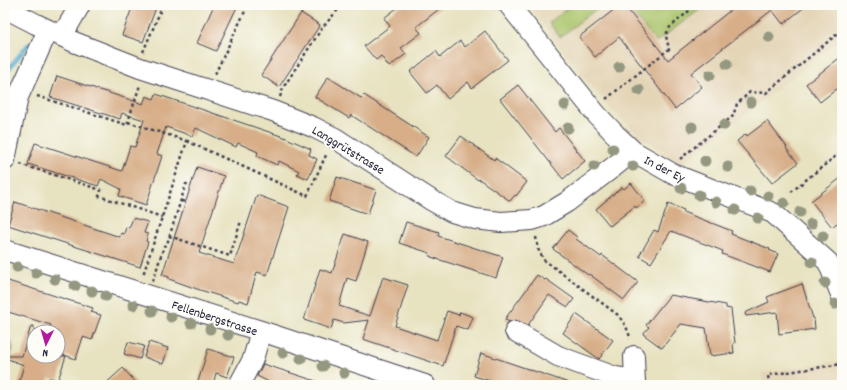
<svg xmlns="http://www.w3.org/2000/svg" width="847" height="390" viewBox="0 0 847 390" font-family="Dekko,sans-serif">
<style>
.built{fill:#e4d5b7}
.green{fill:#aac46a;stroke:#667352}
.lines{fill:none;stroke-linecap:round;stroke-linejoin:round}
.stream{stroke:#52a9ce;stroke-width:4.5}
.building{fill:#d7ae88}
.minor-casing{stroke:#403f4f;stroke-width:22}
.path{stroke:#403f4f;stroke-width:2.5;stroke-dasharray:3 3;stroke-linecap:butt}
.minor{stroke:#fff;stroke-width:20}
.tree{fill:#959880}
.labels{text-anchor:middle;stroke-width:4;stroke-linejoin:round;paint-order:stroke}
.street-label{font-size:13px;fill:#22223b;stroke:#fdfcf7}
</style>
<rect width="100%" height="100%" fill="#fdfcf7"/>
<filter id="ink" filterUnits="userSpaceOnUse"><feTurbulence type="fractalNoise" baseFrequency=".025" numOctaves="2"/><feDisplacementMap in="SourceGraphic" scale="8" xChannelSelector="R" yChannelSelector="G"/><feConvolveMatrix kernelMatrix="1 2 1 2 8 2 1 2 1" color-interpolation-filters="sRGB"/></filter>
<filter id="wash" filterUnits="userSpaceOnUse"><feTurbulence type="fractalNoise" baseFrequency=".012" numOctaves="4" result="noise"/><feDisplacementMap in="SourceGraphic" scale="16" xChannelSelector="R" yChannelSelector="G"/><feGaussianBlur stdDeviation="0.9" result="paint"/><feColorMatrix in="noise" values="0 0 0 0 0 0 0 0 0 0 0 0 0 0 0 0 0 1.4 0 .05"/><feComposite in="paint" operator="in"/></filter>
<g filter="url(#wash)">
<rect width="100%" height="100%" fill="#e7e2c0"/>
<path class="built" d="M527 5H842V38L681 165 643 139 615 113 596 92Z
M841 361 842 385H764L762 373Z"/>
<path class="green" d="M571 5H601L560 37 549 23Z
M626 5H706L656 42Z
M5 339 11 341 13 349 8 362 5 366Z"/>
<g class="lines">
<path class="stream" d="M5 73 28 45 36 43"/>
</g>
<g id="blocks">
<path class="building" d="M133 5H157L143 42 122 35Z
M214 5H238L216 51 197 43Z
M401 5H444L416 27 421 33 401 48 406 54 389 67 381 56 376 60 364 46 390 26 384 18Z
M620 5H624L668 60 737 5H807L783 24 772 10 691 73 702 87 675 109 619 37 595 57 579 37Z
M301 13 320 25 279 87 261 75Z
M485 31 508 60 472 88 468 82 448 99 437 85 427 93 410 72 436 51 440 57 460 41 465 47Z
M842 56V85L820 102 806 84Z
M57 76 143 104 146 96 154 99 156 94 284 137 311 149 309 155 317 159 308 179 297 174 299 171 279 161 277 165 257 156 258 152 238 143 236 147 196 128 192 136 166 127 157 154 162 156 146 205 119 196 121 189 101 179 98 186 28 164 35 143 122 171 130 146 135 147 144 120 122 113 120 119 50 97Z
M328 77 361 98 364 95 429 137 416 157 351 115 349 118 315 97Z
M518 85 555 132 559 128 585 161 563 179 500 99Z
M767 121 787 147 786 148 798 163 772 183 737 141 746 134 747 136Z
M461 136 494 160 495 158 527 182 516 196 515 195 510 201 479 179 478 180 446 156Z
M197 167 224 176 199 253 234 264 257 195 289 207 267 275 257 272 248 303 239 300 238 302 197 289 169 279V277L162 275Z
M337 177 376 190 368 214 329 201Z
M842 177V219L832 227 811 201Z
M631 183 645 201 636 208 635 206 610 226 596 209 622 187 624 189Z
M15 202 120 237 121 233 124 234 126 227 129 228 133 218 148 222 144 233 148 234 146 241 148 242 140 267 8 225Z
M668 204 684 210 683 212 732 231 731 234 770 249 769 250 778 254 770 272 722 254 723 251 671 231 651 263 639 256 654 230 658 232Z
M406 222 439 232 438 236 503 257 496 278 431 257V256H429L430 253 399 243Z
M568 230 577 237 576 239 601 257 602 255 638 282 624 300 589 274 588 275 553 249Z
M345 234 368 242 356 281 347 278 339 306 370 316 383 277 408 285 395 326 437 340 447 311 459 315 460 312 473 317 468 330 456 326 443 366 363 339 369 320 344 323 334 320 331 329 304 320 320 269 332 273Z
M537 275 545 280 546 279 574 299 568 307 549 295 528 325 515 320 509 322 505 319Z
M5 280 93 308 91 312 101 315 92 340 83 337 76 359 58 353V332H49L51 325 5 311Z
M802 284 813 318H814L815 329 779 334 777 312 746 316 745 313 769 302 767 297Z
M670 295 726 305V308L731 309 735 343 733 344 734 353 710 356 706 328 681 324 662 348 643 334 649 327 646 325Z
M576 314 613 340 599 359 563 333Z
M31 326H34V356H66L58 380 49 378 47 385H18L24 365 5 358V356H22Z
M128 342 144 346 140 359 124 354Z
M149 342 168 348 163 364 144 357Z
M208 349 234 357 227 377 216 373 213 385H197Z
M481 353 569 383 568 385H503L474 376Z
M263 364 322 383 321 385H275L257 376Z
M123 368 138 385H104Z"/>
</g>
</g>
<g filter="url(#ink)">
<use href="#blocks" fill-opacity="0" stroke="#403f4f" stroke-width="1"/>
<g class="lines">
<g class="minor-casing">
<path id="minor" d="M509 5 597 115 615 134 633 151 673 174 773 213 828 262 842 297
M5 8 36 24 74 42 140 68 273 111 313 127 335 138 431 200 452 212 475 219 501 222 532 220 544 216 567 202 616 165 633 151
M62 36 80 5
M5 160 18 97 48 30
M5 250 261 331 425 385
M515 331 558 356 615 377 635 380
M634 356 635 385
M239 385 253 359 261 331"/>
</g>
<path class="path" d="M350 5 352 6 359 5
M143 52 163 5
M215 74 248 5
M37 96 127 125 140 85
M280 97 283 88 322 28 342 5
M606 99 669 49 666 36 668 29 696 5
M128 122 187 141 143 275
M187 141 307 196 327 153
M680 159 733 116 737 104 750 92 766 93 842 30
M20 164 101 190 99 196 162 217
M791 192 842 151
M181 201 186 202
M169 236 230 256 241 221
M536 237 538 249 544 260 618 315C624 323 629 330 630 339
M153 281 164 246 167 244 186 184 191 185
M5 337 9 339
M769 385 768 375 842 364"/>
<use href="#minor" class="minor"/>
</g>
<g class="tree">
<circle cx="769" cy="37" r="5.5"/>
<circle cx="727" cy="64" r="5.5"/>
<circle cx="619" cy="67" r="5.5"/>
<circle cx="710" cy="75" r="5.5"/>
<circle cx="639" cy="90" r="5.5"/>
<circle cx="751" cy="102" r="5.5"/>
<circle cx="565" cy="105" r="5.5"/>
<circle cx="724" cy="125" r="5.5"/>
<circle cx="692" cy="127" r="5.5"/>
<circle cx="568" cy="128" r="5.5"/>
<circle cx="613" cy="149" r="5.5"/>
<circle cx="705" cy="161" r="5.5"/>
<circle cx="594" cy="166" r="5.5"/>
<circle cx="633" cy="166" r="5.5"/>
<circle cx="728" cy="167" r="5.5"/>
<circle cx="681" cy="188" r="5.5"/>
<circle cx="750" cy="191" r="5.5"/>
<circle cx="699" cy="195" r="5.5"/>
<circle cx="768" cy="196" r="5.5"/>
<circle cx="716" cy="202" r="5.5"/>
<circle cx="784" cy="203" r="5.5"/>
<circle cx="735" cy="210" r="5.5"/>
<circle cx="800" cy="212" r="5.5"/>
<circle cx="758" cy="218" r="5.5"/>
<circle cx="811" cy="224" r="5.5"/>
<circle cx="823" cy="236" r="5.5"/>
<circle cx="812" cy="262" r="5.5"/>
<circle cx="17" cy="267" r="5.5"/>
<circle cx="36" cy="273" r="5.5"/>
<circle cx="55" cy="279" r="5.5"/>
<circle cx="825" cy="283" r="5.5"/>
<circle cx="75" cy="286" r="5.5"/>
<circle cx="92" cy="291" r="5.5"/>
<circle cx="106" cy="296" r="5.5"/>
<circle cx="835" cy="304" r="5.5"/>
<circle cx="133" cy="305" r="5.5"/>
<circle cx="152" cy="311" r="5.5"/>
<circle cx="171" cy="317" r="5.5"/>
<circle cx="191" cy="323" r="5.5"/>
<circle cx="210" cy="329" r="5.5"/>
<circle cx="228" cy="335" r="5.5"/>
<circle cx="283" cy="353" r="5.5"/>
<circle cx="301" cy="359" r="5.5"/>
<circle cx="323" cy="366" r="5.5"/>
<circle cx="344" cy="373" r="5.5"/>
</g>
</g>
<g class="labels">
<g class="street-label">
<text transform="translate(349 149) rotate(31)" y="5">Langgrütstrasse</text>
<text transform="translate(665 168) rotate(27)" y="5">In der Ey</text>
<text transform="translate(215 317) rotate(18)" y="5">Fellenbergstrasse</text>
</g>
</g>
<rect width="847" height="390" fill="none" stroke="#fdfcf7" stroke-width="20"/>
<g transform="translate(46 344) rotate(185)"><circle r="19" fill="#fdfcf7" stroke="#a5a5ac"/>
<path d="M0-3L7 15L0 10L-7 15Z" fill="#b5179e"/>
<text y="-6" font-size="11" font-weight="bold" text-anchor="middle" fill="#22223b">N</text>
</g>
</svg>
